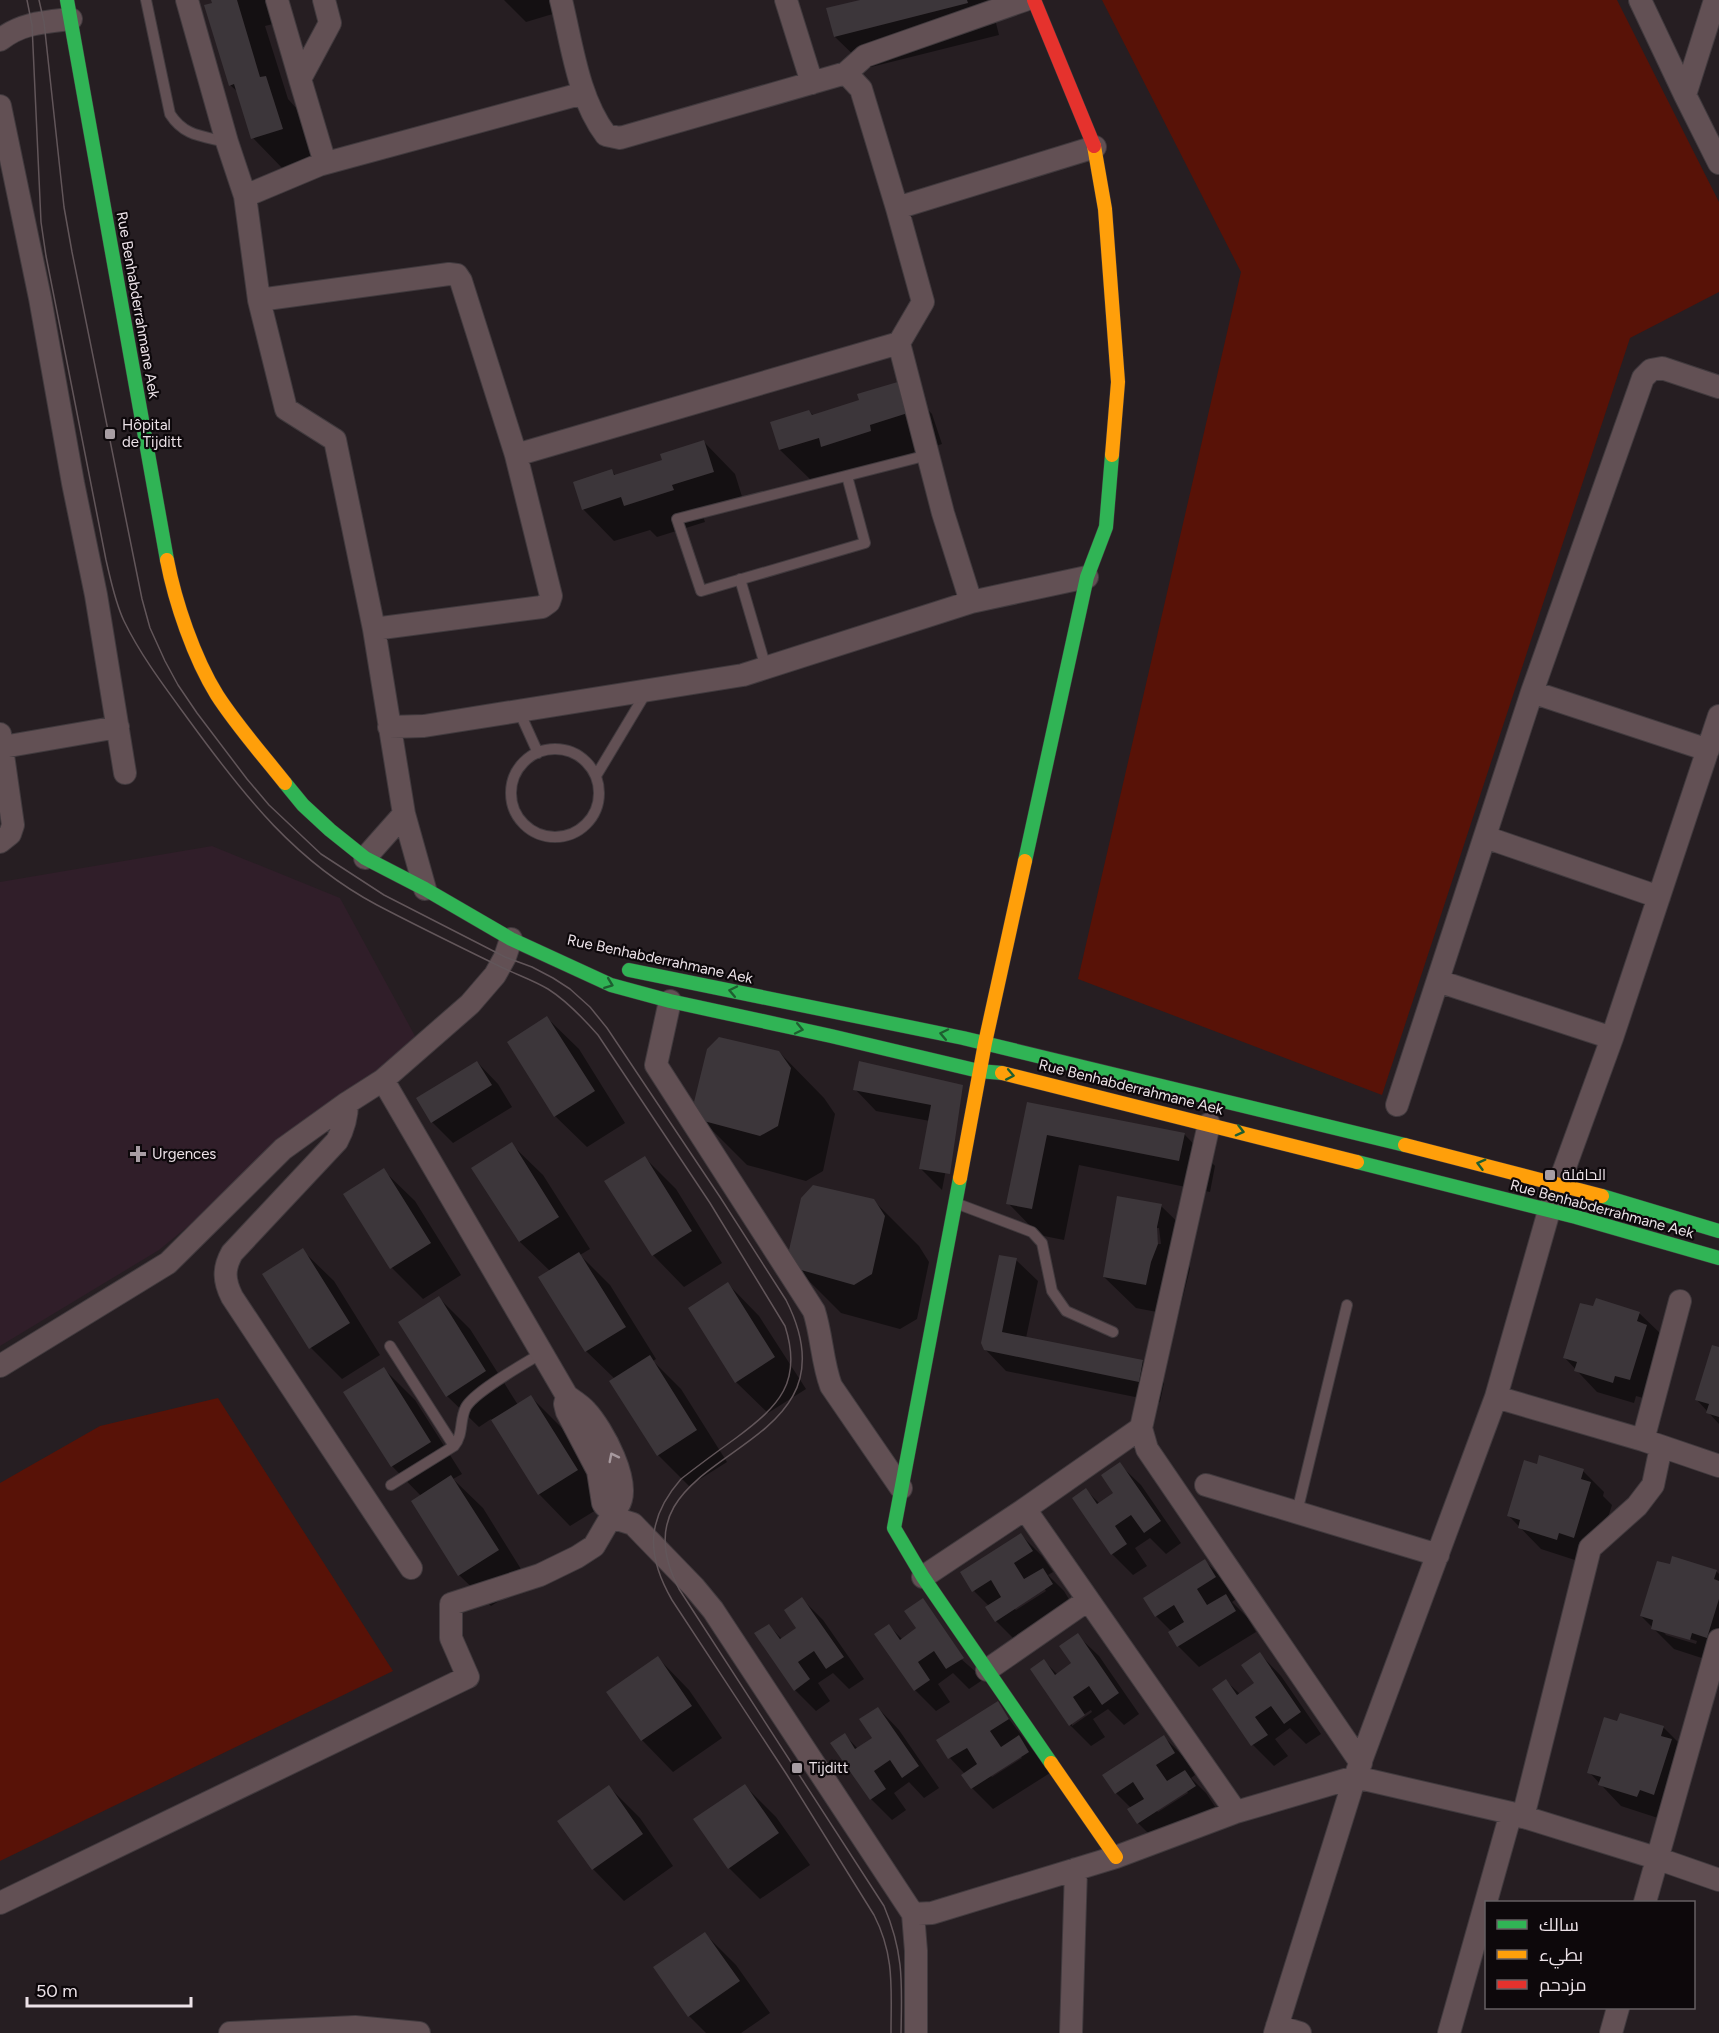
<svg xmlns="http://www.w3.org/2000/svg" width="1719" height="2033" viewBox="0 0 1719 2033" font-family="Figtree,Cairo,sans-serif">
<style>
.built{fill:#301e29}
.green{fill:#581207}
.shadow{fill:#0007;fill-rule:evenodd}
.building{fill:#3c363a}
.lines{fill:none;stroke-linecap:round;stroke-linejoin:round}
.lane-casing{stroke:#413a3e;stroke-width:12}
.street-casing{stroke:#413a3e;stroke-width:24}
.fast-casing{stroke:#413a3e;stroke-width:15}
.slow-casing{stroke:#413a3e;stroke-width:15}
.jam-casing{stroke:#413a3e;stroke-width:15}
.lane{stroke:#625054;stroke-width:10}
.street{stroke:#625054;stroke-width:22}
.fast{stroke:#30b455;stroke-width:14}
.slow{stroke:#ff9f0a;stroke-width:14}
.jam{stroke:#e5322d;stroke-width:14}
.tram{stroke:#62565a;stroke-width:1.5}
.oneway{stroke:#1e5e30}
.oneway2{stroke:#a7999e}
.poi-dot{fill:#a79da3;stroke:#0d080b;stroke-width:2}
.labels{text-anchor:middle;stroke-width:4.5;stroke-linejoin:round;paint-order:stroke}
.street-label{font-size:15px;fill:#ece2e8;stroke:#0d080b}
.poi-label{font-size:15px;fill:#ece2e8;stroke:#0d080b;text-anchor:start}
</style>
<rect width="100%" height="100%" fill="#261e22"/>
<path class="built" d="M212 846 340 898 415 1036 394 1058 159 1250 0 1346V882Z"/>
<path class="green" d="M1102 0H1617L1719 202V292L1630 338 1382 1095 1078 979 1241 272Z
M218 1398 393 1671 0 1861V1483L100 1426Z"/>
<path class="shadow" d="M213 0H265L273 24 265 26 288 99 297 109 314 161 284 170 253 138 239 93 230 85Z
M504 0H553L556 13 526 22Z
M861 0H988L991 3 999 35 867 68 835 37Z
M901 382 932 414 942 444 900 457 854 477 847 470 812 481 780 450 809 411 814 416 861 401Z
M704 442 735 474 744 503 703 516 705 522 657 537 650 530 614 541 583 509 612 471 616 476 664 461Z
M547 1018 579 1049 625 1123 587 1147 555 1116Z
M779 1052 824 1098 835 1114 823 1171 806 1181 747 1165 701 1119Z
M477 1062 498 1084 512 1107 453 1143 432 1122Z
M962 1086 942 1190 921 1169 930 1121 876 1111 855 1089Z
M1028 1104 1184 1134 1215 1166 1210 1192 1079 1165 1064 1240 1039 1235 1008 1203Z
M511 1144 543 1175 590 1249 580 1255 610 1285 656 1359 653 1361 681 1389 727 1462 689 1486 658 1455 615 1379 586 1351 540 1278 550 1271 520 1242 473 1168Z
M645 1158 676 1189 722 1263 684 1287 653 1255Z
M383 1170 415 1201 461 1275 423 1299 392 1268Z
M873 1200 919 1246 929 1262 917 1319 900 1329 841 1313 795 1267Z
M1161 1206 1193 1237 1188 1260 1190 1269 1178 1316 1136 1308 1104 1277ZM1156 1228H1159L1161 1244H1158Z
M302 1250 334 1281 380 1355 342 1379 311 1348Z
M1016 1260 1038 1281 1026 1338 1143 1361 1164 1383 1160 1402 1006 1371 985 1349Z
M728 1284 759 1316 806 1389 768 1413 736 1382Z
M439 1298 470 1329 518 1405 531 1397 562 1428 609 1502 570 1526 539 1494 491 1419 479 1427 447 1396Z
M1639 1313 1661 1334 1651 1400 1636 1396 1634 1403 1597 1392 1565 1358Z
M1719 1348V1424L1697 1400Z
M384 1369 415 1400 462 1474 453 1479 483 1508 529 1582 491 1606 459 1575 421 1496 392 1466 345 1393Z
M1119 1464 1141 1485 1181 1543 1166 1554 1150 1538 1135 1548 1147 1566 1133 1575 1112 1554 1086 1490 1100 1504 1115 1493Z
M1538 1466 1583 1471 1604 1492 1603 1496 1612 1505 1595 1558 1578 1561 1541 1549 1508 1515Z
M1021 1535 1042 1556 1053 1572 1048 1575 1064 1591 1073 1606 1017 1642 996 1621 989 1606 974 1591ZM1044 1588 1046 1591 1016 1610 1014 1608Z
M1205 1561 1226 1582 1236 1599 1232 1602 1247 1617 1256 1632 1199 1667 1178 1646 1172 1632 1156 1616Z
M1671 1566 1716 1571 1719 1574V1655L1711 1661 1674 1649 1641 1616ZM1662 1630 1697 1641 1696 1644 1666 1635Z
M802 1599 823 1620 864 1679 849 1689 833 1673 818 1683 830 1701 816 1711 795 1690 769 1626 782 1639 798 1629Z
M906 1611 984 1679 969 1689 953 1673 938 1684 950 1702 936 1711 915 1690 889 1626 903 1640 918 1629Z
M1077 1635 1099 1656 1139 1714 1124 1725 1108 1709 1093 1719 1105 1737 1091 1746 1070 1725 1044 1661 1058 1675 1073 1664ZM1091 1710 1092 1712 1072 1726V1722Z
M1260 1654 1281 1676 1321 1734 1306 1744 1290 1728 1275 1739 1288 1756 1274 1766 1253 1745 1226 1681 1240 1694 1256 1683Z
M658 1658 689 1690 722 1738 673 1772 642 1740Z
M997 1703 1050 1773 993 1809 972 1788 965 1774 950 1758 938 1741ZM1020 1756 1022 1758 992 1777 990 1775Z
M878 1708 899 1730 939 1788 924 1798 909 1782 894 1793 906 1810 892 1820 871 1799 845 1735 858 1749 874 1738Z
M1621 1714 1664 1728 1685 1749 1658 1818 1621 1806 1589 1772 1618 1723Z
M1164 1737 1185 1758 1195 1775 1191 1778 1206 1793 1216 1808 1159 1844 1138 1823 1131 1808 1116 1793ZM1186 1790 1188 1793 1158 1812 1156 1810Z
M745 1786 776 1817 810 1865 760 1899 729 1868Z
M609 1787 640 1818 673 1866 624 1901 593 1869 560 1821Z
M705 1934 736 1965 770 2013 741 2033H706L689 2016Z"/>
<path class="building" d="M211 0H237L260 77 266 76 283 129 251 139 234 84 229 86 204 5 212 3Z
M860 0H967L968 3 834 37 826 8Z
M901 381 911 412 870 425 871 431 821 447 819 438 779 450 770 422 809 410 812 415 859 400 857 394Z
M704 440 714 472 672 485 674 490 624 506 621 497 582 510 573 482 612 469 614 475 662 460 660 454Z
M547 1016 595 1091 554 1117 507 1042Z
M719 1037 779 1051 791 1068 778 1126 760 1136 700 1120 694 1102 707 1049Z
M477 1061 492 1085 431 1123 416 1098Z
M859 1061 963 1085 950 1174 919 1169 931 1105 853 1090Z
M1027 1102 1185 1133 1179 1161 1047 1135 1032 1209 1006 1204Z
M512 1142 559 1217 519 1242 471 1168Z
M645 1156 692 1231 652 1256 604 1181Z
M384 1168 431 1243 390 1269 343 1194Z
M813 1185 874 1199 885 1216 872 1274 854 1285 794 1268 789 1250 801 1198Z
M1117 1196 1162 1204 1157 1227 1158 1244 1151 1262 1146 1285 1103 1277Z
M303 1248 350 1323 309 1349 262 1274Z
M579 1252 626 1327 585 1352 538 1277Z
M999 1255 1017 1258 1002 1332 1143 1360 1139 1382 984 1350 981 1343Z
M728 1282 775 1357 735 1383 688 1308Z
M439 1296 486 1371 446 1397 398 1322Z
M1596 1298 1640 1312 1637 1321 1647 1325 1630 1380 1615 1376 1613 1383 1574 1371 1577 1362 1563 1358 1580 1303 1593 1306Z
M1712 1345 1719 1347V1417L1706 1413 1709 1404 1695 1400Z
M650 1355 697 1430 657 1456 609 1381Z
M384 1367 431 1442 391 1467 343 1392Z
M531 1395 578 1470 538 1495 491 1420Z
M1539 1455 1584 1469 1581 1479 1591 1482 1574 1538 1559 1533 1557 1540 1518 1528 1520 1520 1507 1516 1524 1460 1537 1464Z
M1120 1462 1161 1521 1144 1533 1131 1515 1115 1526 1127 1544 1111 1555 1072 1498 1086 1488 1097 1504 1113 1493 1101 1475Z
M451 1475 499 1550 458 1576 411 1501Z
M1021 1533 1033 1551 1014 1563 1024 1579 1043 1568 1053 1584 995 1622 985 1607 1001 1597 991 1580 972 1592 960 1572Z
M1672 1556 1717 1570 1714 1579 1719 1581V1599L1707 1638 1692 1633 1690 1640 1651 1629 1653 1620 1640 1616 1657 1561 1670 1564Z
M1205 1559 1216 1577 1197 1589 1207 1605 1226 1594 1236 1611 1177 1647 1168 1632 1184 1622 1174 1605 1155 1617 1143 1598Z
M802 1597 844 1657 826 1669 814 1651 798 1662 810 1679 794 1691 754 1633 769 1624 780 1639 796 1628 784 1610Z
M923 1598 964 1658 946 1669 934 1651 918 1662 930 1680 914 1691 874 1634 889 1624 900 1640 916 1628 904 1611Z
M1078 1633 1119 1693 1102 1705 1089 1686 1073 1697 1085 1715 1069 1726 1030 1669 1044 1659 1055 1675 1071 1663 1059 1646Z
M1260 1652 1301 1712 1284 1724 1271 1706 1255 1717 1268 1735 1251 1746 1212 1689 1226 1679 1237 1695 1254 1683 1241 1665Z
M658 1656 692 1706 641 1741 606 1692Z
M998 1701 1009 1719 990 1731 1001 1747 1019 1735 1029 1752 971 1789 961 1775 977 1764 967 1748 948 1759 936 1740Z
M878 1707 919 1766 902 1778 890 1760 874 1771 886 1789 870 1800 830 1743 845 1733 855 1749 872 1738 859 1719Z
M1620 1713 1664 1726 1661 1736 1672 1739 1654 1795 1640 1790 1637 1797 1598 1785 1601 1777 1587 1773 1604 1717 1617 1721Z
M1164 1735 1175 1753 1156 1765 1167 1781 1185 1770 1196 1786 1137 1824 1127 1809 1144 1799 1133 1782 1115 1794 1102 1775Z
M745 1784 779 1833 728 1869 693 1819Z
M609 1785 643 1834 592 1870 557 1821Z
M705 1932 740 1981 688 2017 653 1967Z"/>
<g class="lines">
<g class="lane-casing">
<path id="lane" d="M146 0 170 114C184 136 202 136 226 142
M847 476 865 543 701 591 677 519 928 455
M740 579 766 668
M519 711 538 753
M511 793a44 44 0 1 1 88 0a44 44 0 1 1-88 0Z
M596 776 647 691
M958 1204 1032 1232 1042 1243 1052 1291 1066 1311 1113 1332
M390 1346 454 1446
M391 1485 454 1446C464 1434 459 1420 466 1407 475 1391 524 1364 542 1353
M1297 1512 1347 1305"/>
</g>
<g class="street-casing">
<path id="street" d="M187 0 227 142 245 196
M277 0 300 79
M324 0 330 23 300 79 325 163
M561 0C572 45 578 98 606 135L620 138 846 73 865 56 1025 0
M786 0 812 83
M1640 0 1685 95 1719 163
M0 40C21 23 44 22 71 19
M1685 95 1715 0
M0 106 40 298 73 483 96 595 125 773
M897 208 1095 147
M259 300 245 196 319 165 584 93
M899 343 943 513 971 602
M374 629 542 607 549 602 551 596 516 455
M1532 692 1708 750
M389 727 424 726 743 675 971 602 1087 577
M0 734 13 825 10 834 0 842
M3 747 118 727
M1485 837 1659 897
M365 858 404 814
M425 889 404 814 374 629 335 440 286 409 259 300 449 274 457 275 461 281 516 455 899 343 923 302 897 208 861 89 846 73
M1438 981 1612 1038
M670 1001 656 1065 814 1311C822 1336 822 1362 831 1386L901 1488
M383 1080 567 1396C574 1401 581 1405 586 1411 602 1428 633 1484 618 1506L613 1508
M347 1103C347 1117 344 1128 337 1141L232 1253C223 1269 224 1281 232 1297L411 1568
M1397 1105 1532 692 1643 378 1651 370 1662 368 1719 387
M0 1366 168 1263 283 1149 347 1103 383 1080 470 1004 495 975 505 957 511 939
M567 1396 565 1404 567 1412 598 1471 603 1503 605 1506 613 1508
M1496 1397 1643 1440 1719 1466
M1141 1428 1147 1449 1361 1763
M1643 1440 1680 1301
M1206 1485 1438 1555
M1025 1509 1236 1812
M611 1517 633 1524 694 1587 713 1610 913 1914 932 1913 1116 1857 1236 1812 1355 1777 1511 1813 1656 1858 1719 1880
M923 1577 1025 1509 1141 1428 1209 1124
M987 1670 1088 1600
M1523 1817 1590 1548 1637 1506 1653 1485 1661 1447
M1645 1902 1719 1640
M0 1903 468 1677 451 1638V1604L540 1575 577 1557 594 1546 611 1517 613 1508
M913 1914 916 1951V2033
M1277 2026 1300 2033
M230 2033 355 2027 419 2033
M1071 2033 1076 1869
M1275 2033 1355 1777 1496 1397 1549 1211 1612 1038 1719 716
M1449 2033 1511 1813
M1611 2033 1618 2008"/>
</g>
<g class="fast-casing">
<path id="fast" d="M67 0 167 560
M285 783 303 805 330 830 365 858 425 889 511 939 611 985 670 1001 831 1036 979 1071 1002 1073
M1025 861 1087 577 1106 527 1112 455
M629 970 963 1038 1405 1145
M1357 1162 1576 1217 1719 1258
M960 1178 894 1528 923 1577 1051 1763
M1602 1196 1719 1231"/>
</g>
<g class="slow-casing">
<path id="slow" d="M1094 146 1105 209 1118 382 1112 455
M167 560C175 602 194 658 217 695 237 726 262 754 285 783
M1002 1073 1357 1162
M1405 1145 1602 1196
M960 1178 985 1043 1025 861
M1051 1763 1116 1857"/>
</g>
<g class="jam-casing">
<path id="jam" d="M1034 0 1094 146"/>
</g>
<use href="#lane" class="lane"/>
<use href="#street" class="street"/>
<use href="#fast" class="fast"/>
<use href="#slow" class="slow"/>
<use href="#jam" class="jam"/>
<path class="tram" d="M27 0 32 25 41 222 46 256 106 560C111 581 115 602 124 621 142 658 167 690 191 723 245 797 296 862 377 905 417 926 458 946 499 966 515 974 533 980 548 989 567 1001 583 1018 598 1035L710 1203 785 1326C803 1382 779 1406 736 1438 718 1451 699 1465 681 1479 646 1519 646 1555 672 1600L787 1775 874 1915C895 1956 891 1989 891 2033
M39 0 44 22 64 207 72 252 142 599 150 628 165 661 178 685 197 713 247 779 269 805 321 854 384 895 505 957 532 967 553 978 570 989 590 1007 607 1028 720 1197 786 1300C870 1465 602 1442 679 1589L884 1906C904 1953 902 1983 901 2033"/>
</g>
<defs><path id="oneway-chevron" d="M-2-3.5L2.5 0L-2 3.5" fill="none" stroke-width="1.6" stroke-linecap="round" stroke-linejoin="round" transform="scale(1.5)"/></defs>
<g class="oneway">
<use href="#oneway-chevron" transform="translate(609 984) rotate(21)"/>
<use href="#oneway-chevron" transform="translate(733 991) rotate(-168)"/>
<use href="#oneway-chevron" transform="translate(799 1029) rotate(12)"/>
<use href="#oneway-chevron" transform="translate(944 1034) rotate(-168)"/>
<use href="#oneway-chevron" transform="translate(1010 1075) rotate(11)"/>
<use href="#oneway-chevron" transform="translate(1240 1131) rotate(14)"/>
<use href="#oneway-chevron" transform="translate(1481 1164) rotate(-165)"/>
</g>
<use class="oneway2" href="#oneway-chevron" transform="translate(613 1457) rotate(-117)"/>
<g class="poi-dot">
<rect x="104" y="428" width="12" height="12" rx="3"/>
<path d="M135 1145h6v6h6v6h-6v6h-6v-6h-6v-6h6z"/>
<rect x="1544" y="1169" width="12" height="12" rx="3"/>
<rect x="791" y="1762" width="12" height="12" rx="3"/>
</g>
<g class="labels">
<g class="street-label">
<text transform="translate(138 305) rotate(80)" y="5">Rue Benhabderrahmane Aek</text>
<text transform="translate(660 959) rotate(12)" y="5">Rue Benhabderrahmane Aek</text>
<text transform="translate(1131 1087) rotate(14)" y="5">Rue Benhabderrahmane Aek</text>
<text transform="translate(1602 1209) rotate(15)" y="5">Rue Benhabderrahmane Aek</text>
</g>
<g class="poi-label">
<text x="122" y="430">Hôpital<tspan x="122" dy="17">de Tijditt</tspan></text>
<text x="152" y="1159">Urgences</text>
<text x="1562" y="1180">الحافلة</text>
<text x="809" y="1773">Tijditt</text>
</g>
</g>
<rect x="1485" y="1901" width="210" height="108" fill="#0d080b" stroke="#665f63" stroke-width="1.5"/>
<rect x="1497" y="1920" width="30" height="9" fill="#30b455" stroke="#665f63" stroke-width="1.5"/>
<text x="1539" y="1931" font-size="18" fill="#ece2e8">سالك</text>
<rect x="1497" y="1950" width="30" height="9" fill="#ff9f0a" stroke="#665f63" stroke-width="1.5"/>
<text x="1539" y="1961" font-size="18" fill="#ece2e8">بطيء</text>
<rect x="1497" y="1980" width="30" height="9" fill="#e5322d" stroke="#665f63" stroke-width="1.5"/>
<text x="1539" y="1991" font-size="18" fill="#ece2e8">مزدحم</text>
<path d="M27 1997v9h164v-9" fill="none" stroke="#ece2e8" stroke-width="3"/>
<text x="36" y="1997" font-size="18" fill="#ece2e8" stroke="#0d080b" stroke-width="4.5" paint-order="stroke">50 m</text>
</svg>
